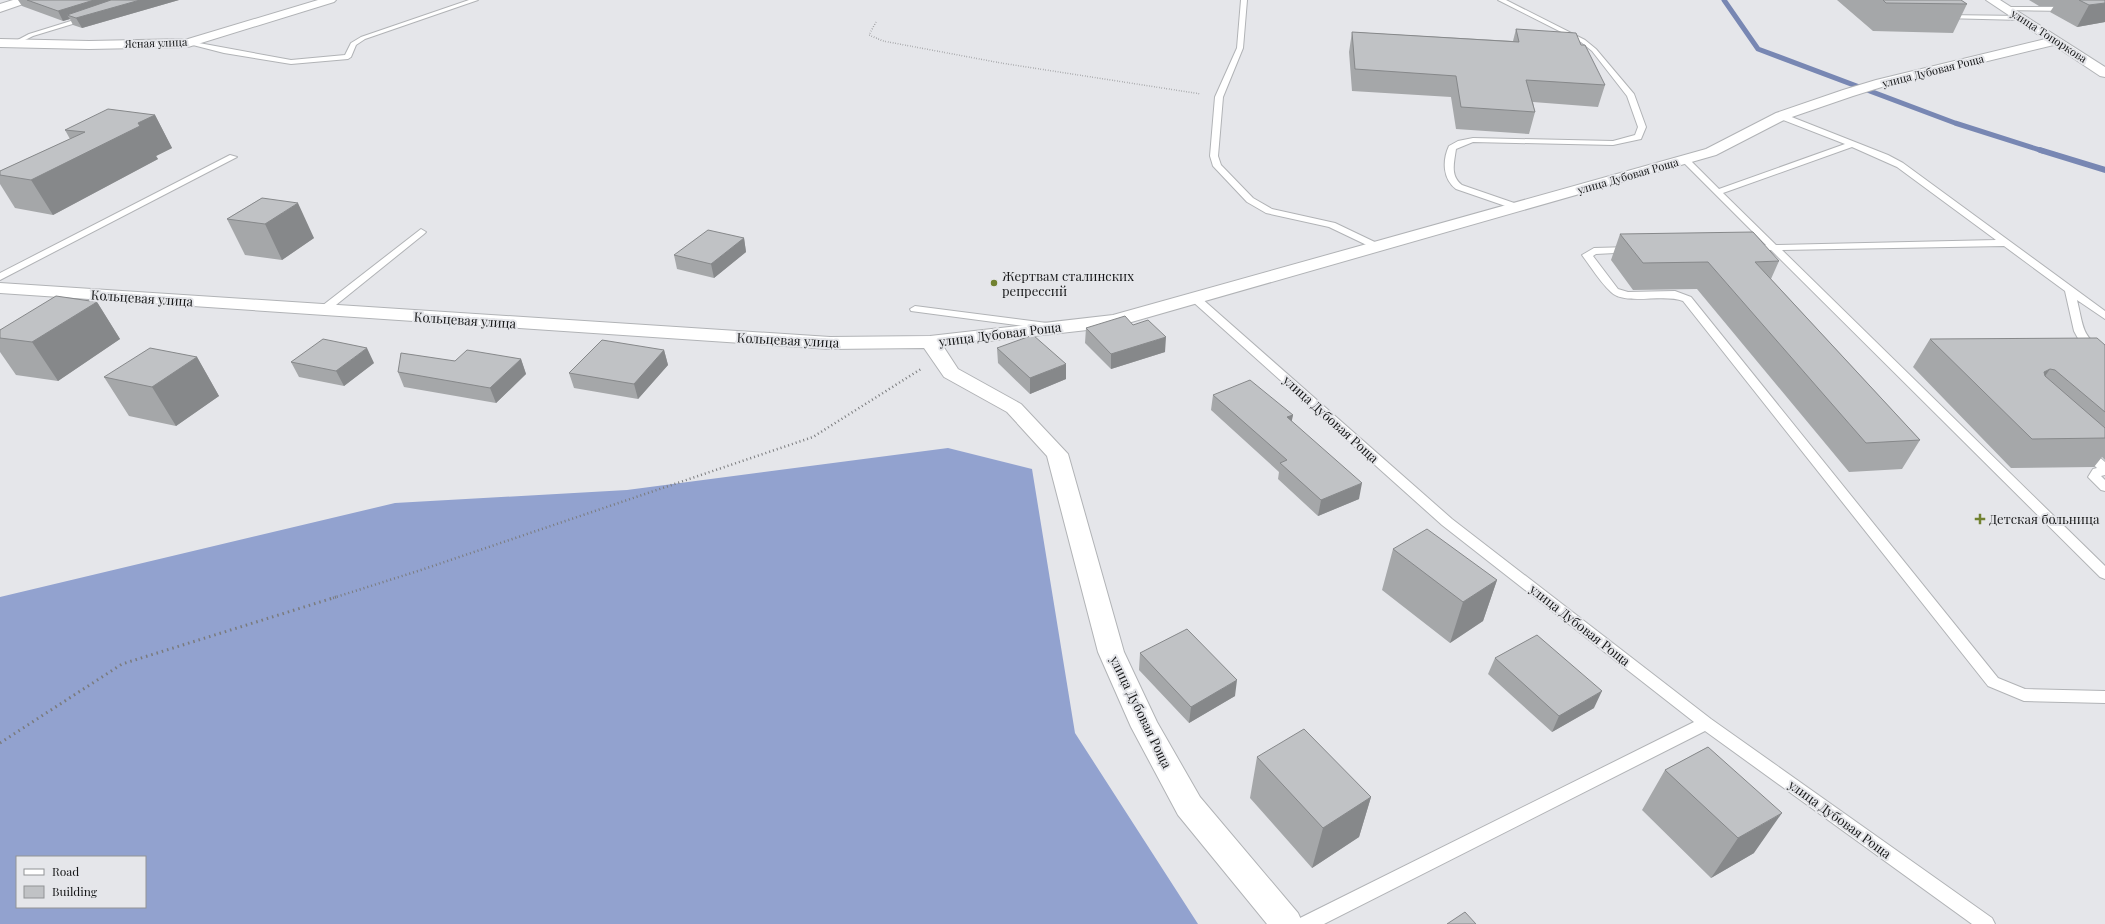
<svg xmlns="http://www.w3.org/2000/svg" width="2105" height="924" viewBox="0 0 2105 924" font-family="'Playfair Display',serif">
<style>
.forest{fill:#92a2cf;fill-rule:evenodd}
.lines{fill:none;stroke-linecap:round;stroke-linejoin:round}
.stream-far1{stroke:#7887b3;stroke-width:5}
.stream{stroke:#7887b3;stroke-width:6}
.lane-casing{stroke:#b1b3b6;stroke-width:2}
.street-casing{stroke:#b1b3b6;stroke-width:2}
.secondary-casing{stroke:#b1b3b6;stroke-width:2}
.path-far2{stroke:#7a7b7d;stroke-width:1.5;stroke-dasharray:0.5 2;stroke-linecap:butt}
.path-far1{stroke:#7a7b7d;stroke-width:2.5;stroke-dasharray:1 3;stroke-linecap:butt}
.path{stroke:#7a7b7d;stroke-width:3;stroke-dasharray:1.5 4;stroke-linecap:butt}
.lane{fill:#fff;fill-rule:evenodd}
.street{fill:#fff;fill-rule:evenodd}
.secondary{fill:#fff;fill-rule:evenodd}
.wall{fill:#a5a7a9}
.shaded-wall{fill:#86888a}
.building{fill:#c0c2c5;stroke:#86888a}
.poi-dot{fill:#718130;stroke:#e5e6ea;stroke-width:1.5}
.labels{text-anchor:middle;stroke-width:4;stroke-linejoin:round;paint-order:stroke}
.far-street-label{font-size:11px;fill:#151617;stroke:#e5e6ea}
.poi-label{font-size:13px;fill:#151617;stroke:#e5e6ea;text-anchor:start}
.street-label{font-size:13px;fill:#151617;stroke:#e5e6ea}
</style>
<rect width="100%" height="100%" fill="#e5e6ea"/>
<path class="forest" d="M948 448 1032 469 1075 733 1198 924H0V597L395 503 627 490ZM17 857H145V907H17Z"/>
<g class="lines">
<path class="stream-far1" d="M1724 0 1758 49 1955 123 2043 151"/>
<path class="stream" d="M2040 150 2105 170"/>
<g class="lane-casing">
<path id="lane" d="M469 0H478L365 39 356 45 351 57 348 59 291 64 224 53 185 43 188 41 291 60 345 55 351 43 361 37Z
M1241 0H1247L1243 48 1223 97 1218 156 1221 165 1253 198 1272 209 1335 223 1381 245V249H1375L1329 227 1266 213 1247 202 1213 166 1210 156 1215 97 1237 48Z
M1498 0H1506L1585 40 1596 49 1634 94 1646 127 1641 139 1613 145 1473 142 1456 149C1454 163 1450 176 1462 185L1520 205V209L1517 210 1456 189C1443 179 1442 161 1449 146L1458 141 1473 138 1613 141 1635 135 1638 127 1627 96 1592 51 1581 42Z
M2008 7H2068L2071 9 2068 11 2006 10 2005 9Z
M1945 15 2022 16 2025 18 2022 20 1943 18V16Z
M87 16 90 18 89 19 33 36 17 44 12 43 29 34Z
M1778 114H1784L1888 155 1903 163 2105 311V319L2077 300C2084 329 2081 334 2105 353V361L2101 360 2081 344 2074 331 2065 291 2004 246 1782 250 2105 566V579L2100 577 1771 250H1748V246L1766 245 1681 160 1688 158 1719 189 1845 144 1778 118ZM1852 147 1897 167 1996 240 1776 245 1723 193Z
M230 155 237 157 0 280V273Z
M421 229 426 232 424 234 326 313H318L317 311 318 309Z
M1631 247 1634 248V252L1596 254 1593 256 1618 289 1628 292 1675 291 1691 297 1998 678 2025 689 2105 691V703L2024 701 1988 686 1683 301C1664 293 1625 306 1611 292 1600 282 1591 267 1582 255L1594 248Z
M1196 296 1200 297 1452 519 1711 719 1992 918 1995 924H1972L1705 731 1324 924H1297L1300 918 1694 722 1442 525 1192 301 1191 299Z
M915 306 1047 323 1052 326 1047 329 911 311 910 309Z
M2086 448 2090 449 2105 462V475L2101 476 2105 480V491L2101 490 2088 477 2093 469 2097 468 2080 452Z"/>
</g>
<g class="street-casing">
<path id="street" d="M13 0H31L29 2 0 12V4Z
M318 0H336L334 2 188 47 89 49 0 47V39L89 41 188 39Z
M2054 37 2060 41 2058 44 1885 86 1853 96 1786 119 1716 155 1114 327 943 346 958 369 1021 404 1068 454 1124 652 1157 722 1200 797 1298 913 1303 924H1267L1178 815 1131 727 1098 652 1047 456 1007 412 944 377 924 348 830 349 0 293V283L830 337 930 336 1113 315 1706 149 1776 113 1843 90 1876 80Z"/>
</g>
<g class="secondary-casing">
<path id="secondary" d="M1986 0H2000L2105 67V77L2100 76Z"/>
</g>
<path class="path-far2" d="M876 22 869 35 883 41 1001 63 1201 94"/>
<path class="path-far1" d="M333 598 421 570 813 437 921 369"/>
<path class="path" d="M0 743 122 664 336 597"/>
<use href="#lane" class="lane"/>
<use href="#street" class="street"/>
<use href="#secondary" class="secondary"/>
</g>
<path class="wall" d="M18 0H179L82 28 73 25 70 19 63 21 22 6Z
M1837 0H1961L1967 4 1953 33 1873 31Z
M2029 0H2105V22L2077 27 2050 12 2054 6H2039Z
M1516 29 1581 45 1605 85 1598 107 1533 102 1535 112 1529 134 1456 129 1451 97 1352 91 1349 52 1352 32 1513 41Z
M155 115 172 148 156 156 158 159 53 215 15 208 0 184V171L70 139 65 130Z
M262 198 314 238 282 260 245 255 227 219Z
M1620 234 1779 261 1771 279 1920 440 1902 469 1849 472 1697 289 1633 290 1611 260Z
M744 238 746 252 714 278 677 269 674 255Z
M97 302 120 339 58 381 16 375 0 352V330Z
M1133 325 1165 352 1111 369 1085 343 1086 328Z
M1930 339 2105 345V460L2102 457 2094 467 2011 468 1913 367Z
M997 348 1066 379 1030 394 998 363Z
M664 350 668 365 638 399 574 388 569 373Z
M197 357 219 396 176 426 129 416 104 377Z
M521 359 526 374 496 403 404 387 398 372 455 361Z
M291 362 374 363 344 386 299 377Z
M1213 395 1293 415 1291 421 1359 499 1318 516 1278 479 1279 472 1211 410Z
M1393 549 1497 580 1483 621 1450 643 1382 590Z
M1140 653 1235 696 1189 723 1139 670Z
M1495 658 1594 708 1552 732 1488 674Z
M1708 747 1754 853 1711 878 1642 810 1665 770Z
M1257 757 1371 797 1359 837 1312 868 1250 798Z"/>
<path class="shaded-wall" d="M94 0H131L67 15 70 19 63 21 58 11Z
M140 0H179L82 28 76 18Z
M2105 3V22L2077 27 2089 5Z
M155 115 172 148 156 156 158 159 53 215 31 180 138 123Z
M298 203 314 238 282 260 265 224Z
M744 238 746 252 714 278 711 264Z
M97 302 120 339 58 381 32 342Z
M1166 337 1165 352 1111 369V354Z
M367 348 374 363 344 386 336 371Z
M664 350 668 365 638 399 634 384Z
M197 357 219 396 176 426 152 387Z
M521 359 526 374 496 403 490 388Z
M1066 364V379L1030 394V378Z
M2050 369 2030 398 2044 372Z
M1293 415 1290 430 1287 417Z
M1362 483 1359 499 1318 516 1321 500Z
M1497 580 1483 621 1450 643 1463 602Z
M1237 680 1235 696 1189 723 1191 707Z
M1602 691 1594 708 1552 732 1559 716Z
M1371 797 1359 837 1312 868 1323 828Z
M1782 813 1754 853 1711 878 1738 838Z"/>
<path class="building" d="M27 0H94L58 11Z
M111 0H140L76 18 67 15Z
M1883 0H1961L1967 4 1886 3Z
M2079 0H2105V3L2089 5Z
M1516 29 1576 33 1581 45H1585L1605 85 1526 80 1535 112 1461 107 1456 76 1355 69 1352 32 1519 42Z
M108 109 155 115 138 123 140 126 31 180 0 175V171L85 132 65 130Z
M262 198 298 203 265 224 227 219Z
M708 230 744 238 711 264 674 255Z
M1753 232 1779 261 1755 262 1920 440 1866 443 1708 262 1643 263 1620 234Z
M56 296 97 302 32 342 0 338V330Z
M1125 316 1133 325 1148 320 1166 337 1111 354 1086 328Z
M1033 335 1066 364 1030 378 997 348Z
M2097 338 2105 345V412L2055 370 2050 369 2044 372 2045 376 2105 428V438L2032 439 1930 339Z
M323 339 367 348 336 371 291 362Z
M602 340 664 350 634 384 569 373Z
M150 348 197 357 152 387 104 377Z
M467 350 521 359 490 388 398 372 401 353 455 361Z
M1250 380 1293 415 1287 417 1362 483 1321 500 1280 463 1287 460 1213 395Z
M1427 529 1497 580 1463 602 1393 549Z
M1187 629 1237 680 1191 707 1140 653Z
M1537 635 1602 691 1559 716 1495 658Z
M1304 729 1371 797 1323 828 1257 757Z
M1708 747 1782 813 1738 838 1665 770Z
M1465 912 1476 924H1447Z"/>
<g class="poi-dot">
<circle cx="994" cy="283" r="4"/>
<path d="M1978 513h4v4h4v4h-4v4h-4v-4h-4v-4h4z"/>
</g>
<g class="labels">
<g class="far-street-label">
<text transform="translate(2049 36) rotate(33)" y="4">улица Топоркова</text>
<text transform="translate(156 43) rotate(-2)" y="4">Ясная улица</text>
<text transform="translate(1933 71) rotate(-14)" y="4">улица Дубовая Роща</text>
<text transform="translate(1628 176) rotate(-16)" y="4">улица Дубовая Роща</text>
</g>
<g class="poi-label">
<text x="1002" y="281">Жертвам сталинских<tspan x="1002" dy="15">репрессий</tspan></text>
<text x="1989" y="524">Детская больница</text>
</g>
<g class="street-label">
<text transform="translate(142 298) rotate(4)" y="5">Кольцевая улица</text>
<text transform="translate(465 320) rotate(4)" y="5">Кольцевая улица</text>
<text transform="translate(1000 334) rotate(-7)" y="5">улица Дубовая Роща</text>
<text transform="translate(788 340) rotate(3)" y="5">Кольцевая улица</text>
<text transform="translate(1331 419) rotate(42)" y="5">улица Дубовая Роща</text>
<text transform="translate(1580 625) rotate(38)" y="5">улица Дубовая Роща</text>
<text transform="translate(1141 712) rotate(64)" y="5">улица Дубовая Роща</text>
<text transform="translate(1840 819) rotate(36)" y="5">улица Дубовая Роща</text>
</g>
</g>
<rect x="16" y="856" width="130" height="52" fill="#e5e6ea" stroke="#929396"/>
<rect x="24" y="869" width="20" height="6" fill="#ffffff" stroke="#929396"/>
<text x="52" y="876" font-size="12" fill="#151617">Road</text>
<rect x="24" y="886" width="20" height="12" fill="#c0c2c5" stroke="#929396"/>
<text x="52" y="896" font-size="12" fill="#151617">Building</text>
</svg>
